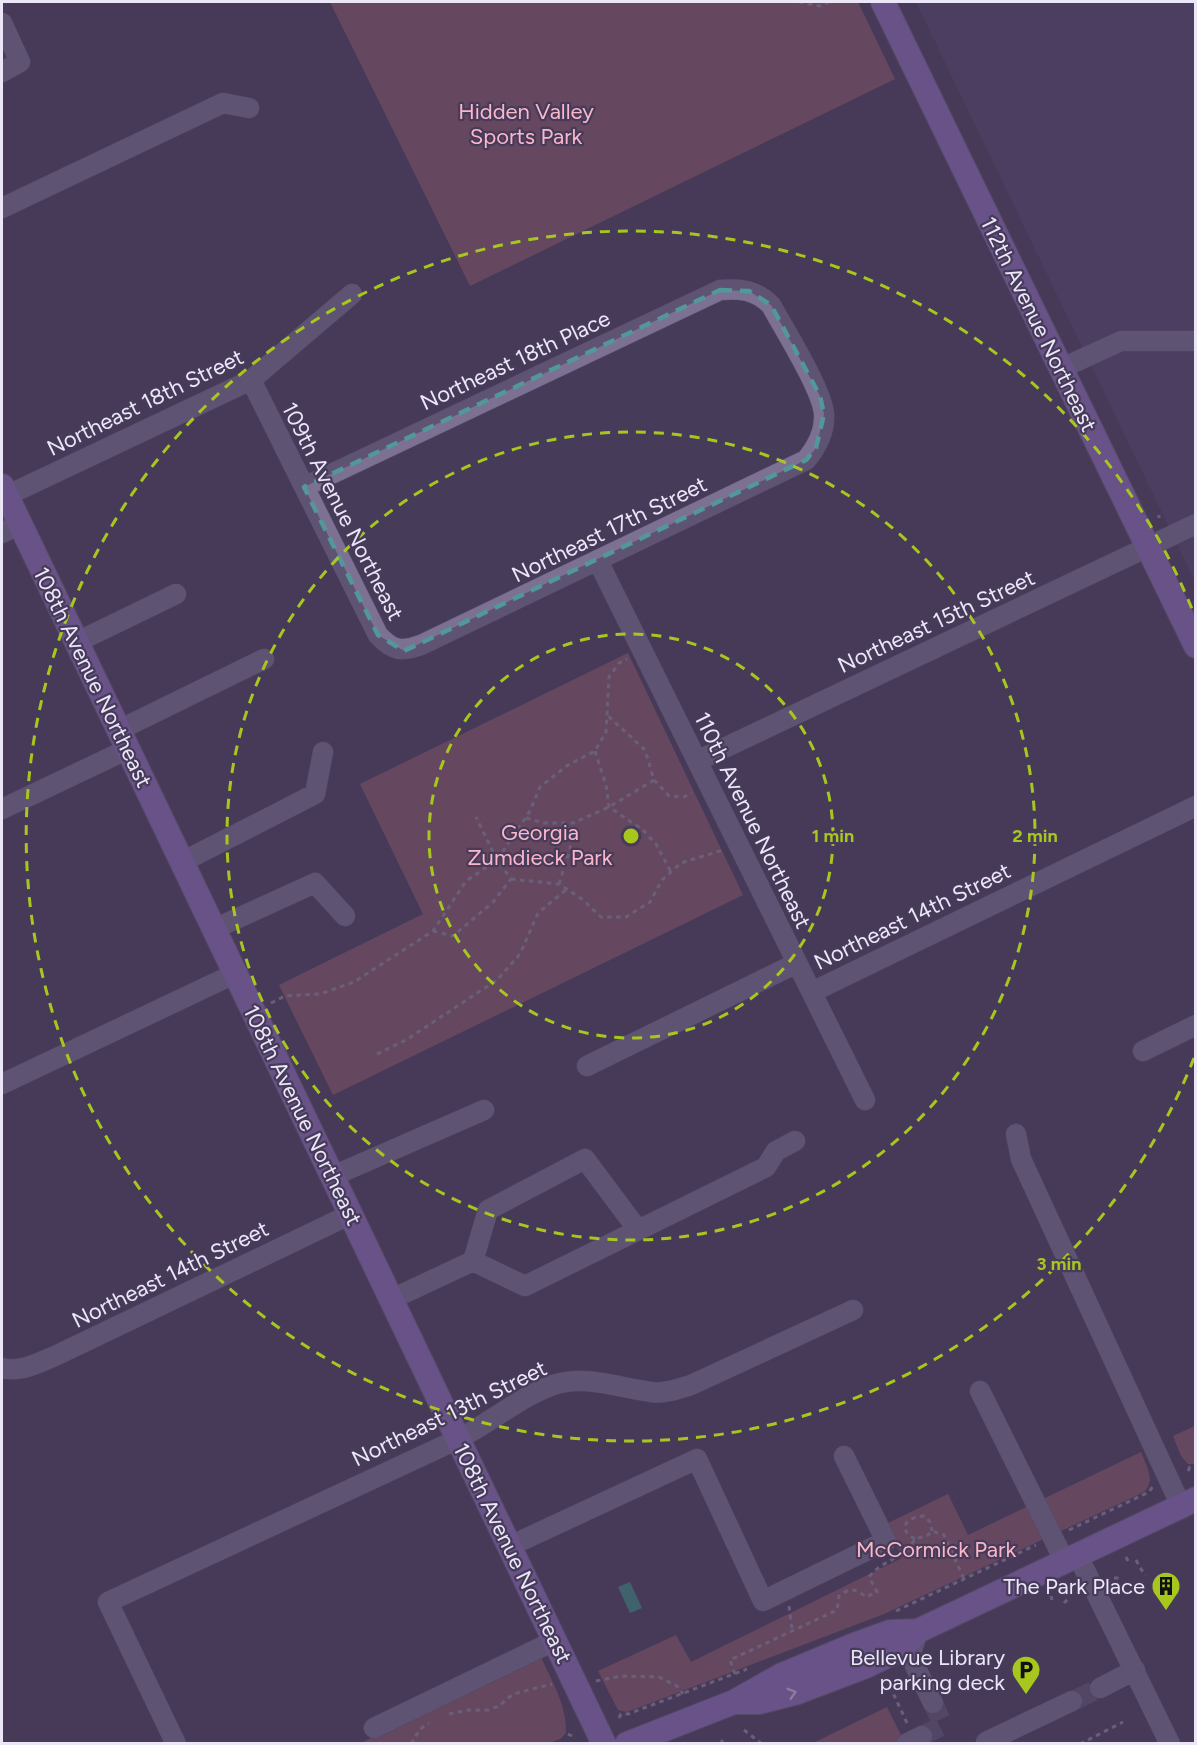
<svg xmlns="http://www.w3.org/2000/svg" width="1197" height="1745" viewBox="0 0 1197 1745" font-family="Figtree,sans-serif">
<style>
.built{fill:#52446a}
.green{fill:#8a5967}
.water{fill:#379385}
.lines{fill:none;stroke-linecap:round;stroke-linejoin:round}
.minor-tunnel{stroke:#605572;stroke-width:20;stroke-dasharray:20 10;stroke-linecap:butt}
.minor-casing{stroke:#625973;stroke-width:21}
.major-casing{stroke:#625973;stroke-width:26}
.path{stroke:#958ca5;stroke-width:3;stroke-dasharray:4.5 4.5;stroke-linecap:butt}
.minor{stroke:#7d7193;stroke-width:20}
.major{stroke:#906fc0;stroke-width:24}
.oneway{stroke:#daceee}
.marked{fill:none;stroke:#519898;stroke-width:4.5;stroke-dasharray:12 8;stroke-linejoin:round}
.ring{fill:none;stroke:#a7c71e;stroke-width:3;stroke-dasharray:10 8}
.labels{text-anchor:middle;stroke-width:4.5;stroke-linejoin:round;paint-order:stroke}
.park-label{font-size:22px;fill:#fcb6c9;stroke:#473b5a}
.street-label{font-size:22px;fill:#ece6f9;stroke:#473b5a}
.poi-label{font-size:22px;fill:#ece6f9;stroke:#473b5a;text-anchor:end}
.centre{fill:#a7c71e;stroke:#473b5a;stroke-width:3}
.ring-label{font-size:18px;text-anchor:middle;font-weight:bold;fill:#a7c71e;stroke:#473b5a;stroke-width:4.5;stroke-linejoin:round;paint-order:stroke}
</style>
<rect width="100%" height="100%" fill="#473b5a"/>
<path class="built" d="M916 2H1195V581L1158 504Z"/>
<path class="green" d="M330 2H858L895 79 470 286Z
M628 653 743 895 333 1095 279 985 423 914 360 784Z
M1195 1426V1464H1188L1181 1456 1173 1436Z
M1141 1452C1146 1465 1156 1481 1144 1492L884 1614 627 1712 618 1710 598 1671 676 1635 691 1662 902 1558 886 1524 948 1494 968 1535Z
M540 1655C551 1680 567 1705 566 1733L560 1739 550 1743 359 1744Z
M887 1707 905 1743 811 1744Z"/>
<path class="water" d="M630 1582 642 1608 630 1613 618 1587Z"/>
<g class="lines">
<path class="minor-tunnel" d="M1075 1700 1100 1688
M922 1736 943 1725 933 1703"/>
<g class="minor-casing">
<path id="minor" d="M2 23 20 62 2 72
M2 208 223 103 249 108
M1060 369 1121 341H1196
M251 380 378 635C393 651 401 652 421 645L806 460C817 447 825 432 824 414 822 389 784 329 771 305 756 290 740 288 720 290L304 487
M6 496 251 380 352 294
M2 533 20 524
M598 561 865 1100
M77 642 176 594
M119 730 264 659
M697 761 1196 524
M2 809 128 749
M182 862 315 794 323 752
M214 929 315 883 345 916
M812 992 1196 806
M1143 1051 1196 1025
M587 1066 797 963
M2 1084 234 974
M1016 1134 1021 1159 1181 1506
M333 1176 484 1110
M473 1261 488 1210 585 1159 638 1230
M392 1299 473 1261 525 1286 766 1167 776 1151 795 1141
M2 1368C20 1373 38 1363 55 1356L351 1214
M980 1391 1065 1562
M510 1546 697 1459 763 1601 886 1541 844 1456
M1078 1556 1170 1744
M918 1631 911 1653 915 1666 933 1703
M1100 1688 1135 1670
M374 1728 554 1641
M986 1742 1072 1701
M176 1744 108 1602C223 1548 339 1495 454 1441 488 1425 517 1398 553 1385 585 1374 619 1388 651 1392 664 1394 678 1389 691 1385L853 1310
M906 1744 922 1736"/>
</g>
<g class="major-casing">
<path id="major" d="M883 2 1196 646
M2 486 604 1744
M734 1702H760L795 1693 866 1666 899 1650 918 1631 1196 1499
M627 1744 734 1702 782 1675 854 1645 890 1632 918 1631"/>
</g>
<path class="path" d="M799 2 820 6 829 2
M1159 518V515
M595 751 606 785 609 807 643 830 656 844 671 872
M654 780 669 796 684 797 692 793
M526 818 544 823H573L609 807 654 780 645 750 607 715
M511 879 559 884 582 899 601 917H626L650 902 662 880 681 863 723 850
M559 884 570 849 573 823
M433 931 453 936 493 902 511 879 497 860 476 817
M271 1003 285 996 320 994 354 982 433 931 466 881 497 860 530 811 540 787 568 765 595 751 606 732 609 677 619 663 627 659
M377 1054 406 1040 497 980 520 954 538 913 567 889
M1188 1471 1190 1467 1196 1468
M1069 1530 1149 1492 1153 1486
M915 1539C896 1529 907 1516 925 1516L930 1522 932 1531
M1126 1557 1129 1563
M1136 1560 1145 1576
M1114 1578H1119
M1051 1596 1052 1600
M1064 1603 1068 1599
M789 1606 792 1629
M896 1611 1036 1545
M735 1674 730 1660 837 1610 839 1596C849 1588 856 1588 866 1597L877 1592 869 1577C882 1560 902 1560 915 1539L928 1535 932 1531 944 1535 964 1579
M886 1678 907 1723
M596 1681 622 1676 659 1677 677 1686 683 1694
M449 1714 469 1710H488L499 1706 513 1694 552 1684
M619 1718 621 1714H628L747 1669
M744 1730 762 1744
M568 1734 572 1736
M411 1744 420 1729 429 1723
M721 1744 723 1738
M1080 1744 1123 1722"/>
<use href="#minor" class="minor"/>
<use href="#major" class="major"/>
</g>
<defs><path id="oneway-chevron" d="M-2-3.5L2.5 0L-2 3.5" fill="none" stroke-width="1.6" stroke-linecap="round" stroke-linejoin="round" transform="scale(1.5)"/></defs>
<use class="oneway" href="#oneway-chevron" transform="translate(792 1693) rotate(-17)"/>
<path d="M0 0H1197V1745H0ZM720 290 749 291 771 305 820 396 824 414 816 448 806 460 404 651 378 635 304 487Z" fill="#473b5a" fill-opacity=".55" fill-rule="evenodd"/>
<path class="marked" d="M720 290 749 291 771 305 820 396 824 414 816 448 806 460 404 651 378 635 304 487Z"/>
<g class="ring">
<circle cx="631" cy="836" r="202"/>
<circle cx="631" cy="836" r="404"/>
<path d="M1194 1058A605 605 0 1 1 1194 614"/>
</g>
<defs>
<g id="building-pin" transform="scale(1.5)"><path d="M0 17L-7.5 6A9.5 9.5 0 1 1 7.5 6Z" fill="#a7c71e" stroke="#473b5a"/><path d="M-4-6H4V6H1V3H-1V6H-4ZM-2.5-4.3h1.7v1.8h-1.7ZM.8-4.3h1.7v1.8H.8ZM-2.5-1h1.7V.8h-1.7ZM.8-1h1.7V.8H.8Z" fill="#111"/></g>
<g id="parking-pin" transform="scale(1.5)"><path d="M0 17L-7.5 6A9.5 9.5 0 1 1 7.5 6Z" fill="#a7c71e" stroke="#473b5a"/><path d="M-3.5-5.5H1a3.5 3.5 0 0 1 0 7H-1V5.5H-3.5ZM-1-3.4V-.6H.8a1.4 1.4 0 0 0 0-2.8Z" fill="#111"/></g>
</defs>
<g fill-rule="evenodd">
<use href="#building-pin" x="1166" y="1586"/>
<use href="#parking-pin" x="1026" y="1670"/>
</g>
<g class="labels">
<g class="park-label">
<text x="526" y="119">Hidden Valley<tspan x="526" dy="25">Sports Park</tspan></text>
<text x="540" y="840">Georgia<tspan x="540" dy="25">Zumdieck Park</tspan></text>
<text x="936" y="1557">McCormick Park</text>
</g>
<g class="street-label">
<text transform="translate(1039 324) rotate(64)" y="8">112th Avenue Northeast</text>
<text transform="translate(515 360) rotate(-25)" y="8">Northeast 18th Place</text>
<text transform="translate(145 402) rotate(-26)" y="8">Northeast 18th Street</text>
<text transform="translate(343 511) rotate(63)" y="8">109th Avenue Northeast</text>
<text transform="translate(609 529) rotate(-26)" y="8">Northeast 17th Street</text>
<text transform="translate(936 621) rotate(-25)" y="8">Northeast 15th Street</text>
<text transform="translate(93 677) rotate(64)" y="8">108th Avenue Northeast</text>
<text transform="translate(753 820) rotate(64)" y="8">110th Avenue Northeast</text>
<text transform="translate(912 916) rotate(-26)" y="8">Northeast 14th Street</text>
<text transform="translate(303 1115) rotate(64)" y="8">108th Avenue Northeast</text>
<text transform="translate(170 1274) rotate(-26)" y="8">Northeast 14th Street</text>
<text transform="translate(449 1413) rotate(-26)" y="8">Northeast 13th Street</text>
<text transform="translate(513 1553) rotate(64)" y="8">108th Avenue Northeast</text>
</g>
<g class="poi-label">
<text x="1145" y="1594">The Park Place</text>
<text x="1005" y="1665">Bellevue Library<tspan x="1005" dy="25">parking deck</tspan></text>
</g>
</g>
<circle cx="631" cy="836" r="9" class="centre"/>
<g class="ring-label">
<text x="833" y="842">1 min</text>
<text x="1035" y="842">2 min</text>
<text x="1059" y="1270">3 min</text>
</g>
<rect width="1197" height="1745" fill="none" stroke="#ece6f9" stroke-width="6"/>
</svg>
